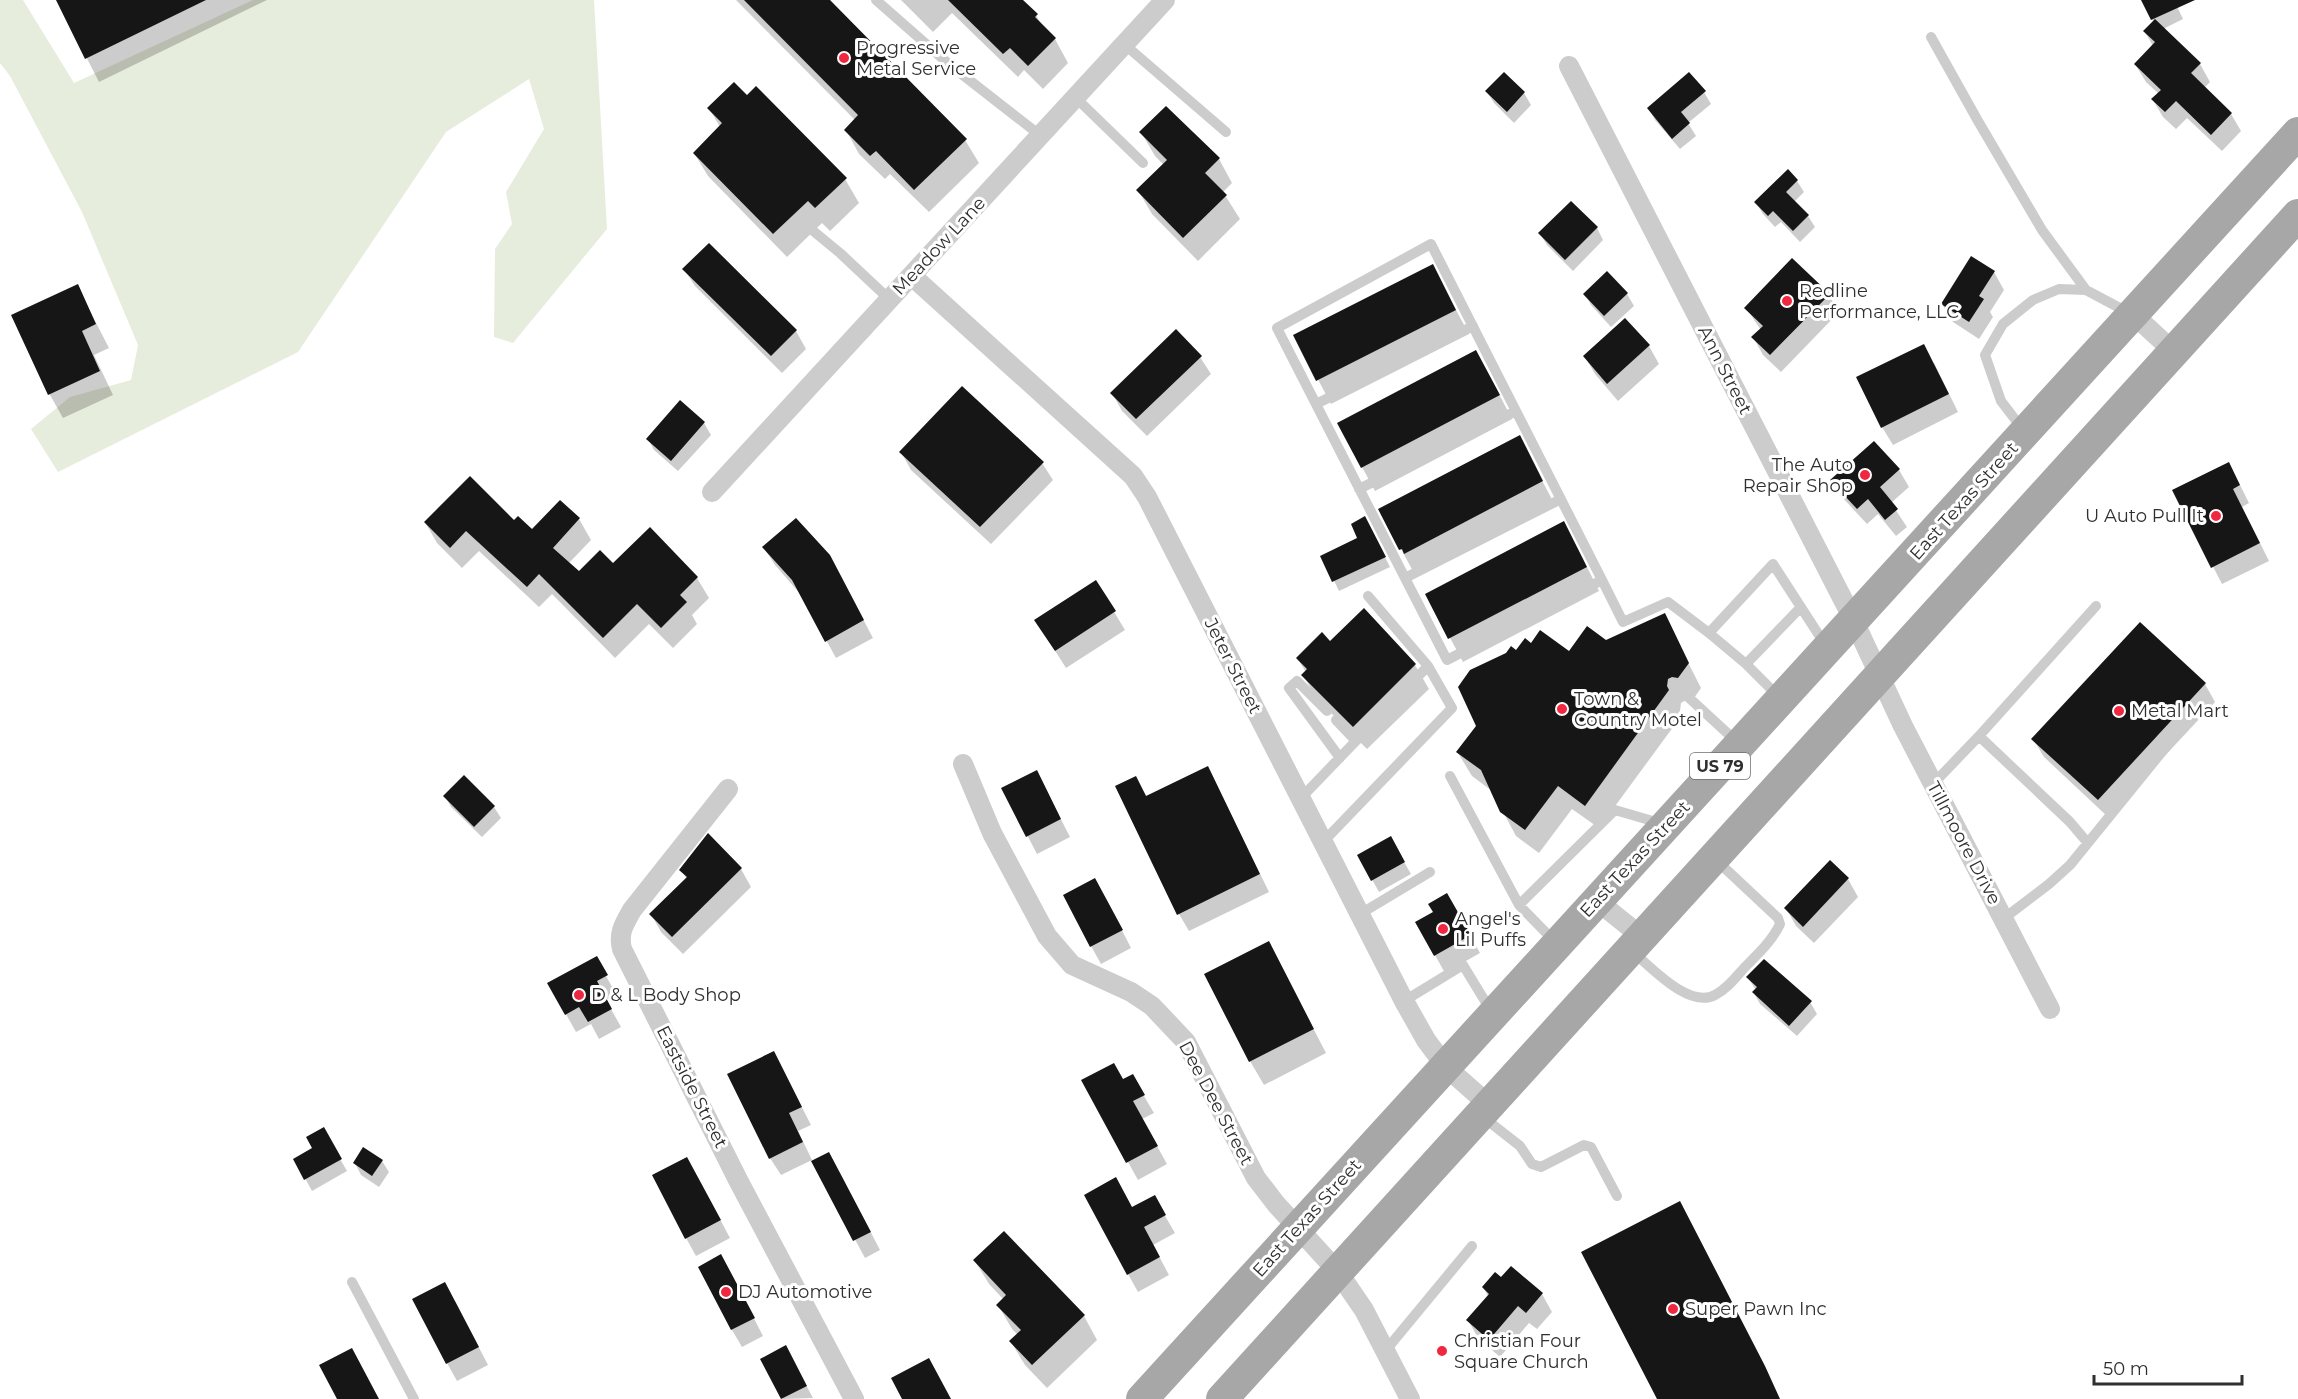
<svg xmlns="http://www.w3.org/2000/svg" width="2298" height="1399" viewBox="0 0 2298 1399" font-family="Montserrat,sans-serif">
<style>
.green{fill:#e6eddc}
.shadow{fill:#0003}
.building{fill:#161616}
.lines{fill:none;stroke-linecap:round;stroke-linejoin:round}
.lane{stroke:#ccc;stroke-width:10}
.street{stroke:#ccc;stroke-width:20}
.primary{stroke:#a7a7a7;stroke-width:32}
.poi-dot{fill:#f02741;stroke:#fff;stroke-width:2}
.labels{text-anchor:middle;stroke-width:6;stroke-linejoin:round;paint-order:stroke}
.shield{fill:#fff;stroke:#6d6d6d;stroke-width:1.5}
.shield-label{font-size:16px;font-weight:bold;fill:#2f2f2f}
.poi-label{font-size:18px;fill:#2f2f2f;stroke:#fff;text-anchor:start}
.street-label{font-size:18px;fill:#2f2f2f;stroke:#fff}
</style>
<rect width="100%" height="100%" fill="#fff"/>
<path class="green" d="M0 0H23L74 83 253 0H594L607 229 513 343 494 337 495 249 512 224 506 192 544 129 529 79 446 132 298 352 58 472 31 429 70 397 131 380 138 345 82 212 10 76 0 63Z"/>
<path class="shadow" d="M57 0H267L99 82Z
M736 0H828L965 140 979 163 929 212 890 174 885 179 859 154 846 130 855 120Z
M901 0H1021L1036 15 1044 29 1055 39 1068 63 1043 89 1024 70 1018 77 952 13 933 32Z
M2143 0H2174L2183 19 2163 29 2200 64 2210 82 2204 88 2231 114 2241 131 2222 151 2187 118 2176 129 2163 117 2153 100 2159 94 2146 82 2135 64 2153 46 2145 32 2154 23Z
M1504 74 1524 93 1531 105 1514 123 1494 103 1487 92Z
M1704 92 1711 104 1688 123 1696 136 1680 149 1655 120 1649 109Z
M709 108 845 179 859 203 830 231 822 223 787 257 708 176 694 153 720 127Z
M1141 132 1219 159 1232 183 1223 192 1240 219 1198 261 1152 214 1138 190 1164 165 1155 156Z
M1797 181 1804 192 1794 202 1808 216 1815 227 1800 242 1781 222 1775 227 1763 214 1756 203Z
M1571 203 1597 228 1603 240 1573 271 1547 245 1540 234Z
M1432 266 1469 334 1331 404 1295 336Z
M684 269 796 331 806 349 782 373 695 286Z
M1994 272 2004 290 1990 312 1993 317 1979 339 1953 322 1942 304Z
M1607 273 1627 294 1634 306 1611 327 1591 305 1585 294Z
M77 286 109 348 94 355 113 395 63 418 50 395 13 316Z
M1829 295 1839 312 1781 372 1763 355 1753 337 1761 330 1746 308Z
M1625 320 1649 346 1659 364 1618 401 1595 374 1585 357Z
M1200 357 1211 374 1147 436 1122 411 1112 393Z
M1934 363 1958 412 1893 445 1882 427Z
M1489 375 1512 419 1375 491 1362 467Z
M704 423 711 435 678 471 654 450 648 439Z
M1519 437 1555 505 1414 573 1401 549Z
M1874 443 1899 470 1909 487 1891 503 1907 527 1896 536 1878 514 1867 524 1842 497 1832 480Z
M901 452 1042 463 1053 480 991 544 911 470Z
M2238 481 2249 503 2242 507 2269 561 2222 584 2174 491Z
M579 519 591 540 568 564 579 574 613 565 697 578 709 598 692 615 697 624 673 648 649 624 615 658 552 594 539 607 479 551 462 568 437 543 425 522H514L532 531Z
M1370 528 1390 567 1339 591 1322 556 1359 539Z
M1577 547 1599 591 1463 662 1427 595Z
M764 548 839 574 873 638 836 658 802 596 775 565Z
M1096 582 1125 630 1066 668 1047 638Z
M1364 610 1415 665 1429 689 1367 749 1317 699 1303 675 1306 672 1297 658 1330 643Z
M1664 615 1701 688 1692 701 1686 700 1681 703 1680 711 1682 715 1599 828 1572 809 1539 853 1516 836 1492 791 1472 776 1458 753 1477 726 1516 652 1531 645 1569 653 1606 642Z
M2205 684 2215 702 2108 817 2044 757 2033 739Z
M1136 778 1147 797 1217 786 1269 892 1189 931 1179 914Z
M1003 789 1046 790 1070 837 1037 854Z
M445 796 494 807 501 818 482 837 451 807Z
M708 836 741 869 751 887 683 954 661 932 651 914 687 879 681 870Z
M1390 838 1411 874 1379 892 1359 856Z
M1830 862 1848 879 1858 897 1814 943 1796 926 1786 908Z
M1447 895 1480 953 1445 973 1417 923 1435 913Z
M1105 897 1131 948 1101 964 1091 946Z
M1269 943 1326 1053 1264 1085 1250 1061Z
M596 958 616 994 606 1000 621 1027 599 1039 591 1024 576 1032 549 984Z
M1748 978 1810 1002 1817 1014 1797 1036 1760 1004 1754 993 1756 990Z
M783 1070 811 1125 798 1131 812 1160 781 1175 770 1158Z
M1132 1076 1154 1113 1142 1119 1167 1164 1138 1180 1083 1081H1123Z
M323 1129 347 1171 312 1191 295 1160 314 1149Z
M382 1161 389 1172 379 1187 361 1175 355 1163Z
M813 1162 839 1171 880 1250 865 1258Z
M697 1176 730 1238 696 1256 686 1238Z
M1154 1197 1175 1233 1153 1245 1169 1275 1138 1292 1128 1274 1132 1209Z
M975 1261 1084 1316 1097 1340 1047 1388 1025 1365 1011 1342 1018 1335 1012 1329 998 1305 1004 1300 989 1284Z
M731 1274 763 1336 742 1347 732 1330Z
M1501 1279 1542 1294 1552 1312 1537 1329 1529 1323 1500 1357 1478 1338 1468 1320 1488 1296 1483 1287Z
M455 1301 488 1365 457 1381 447 1363Z
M762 1359H792L813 1398 783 1399Z"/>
<path class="building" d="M56 0H206L85 59Z
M744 0H830L967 139 914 190 876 151 870 156 844 130 858 115Z
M948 0H1023L1038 14 1035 17 1056 38 1028 66 1010 48 1003 54Z
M2141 0H2195L2151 20Z
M2155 19 2201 63 2191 73 2232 113 2211 135 2176 101 2165 112 2151 99 2161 90 2134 64 2155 42 2143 31Z
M1504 72 1525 92 1507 112 1485 91Z
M1689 72 1706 91 1681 112 1690 123 1672 139 1647 108Z
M734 82 747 95 756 86 847 178 815 208 808 201 773 234 693 153 722 123 707 108Z
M1166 106 1220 158 1205 173 1227 195 1183 238 1136 190 1167 160 1139 132Z
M1788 169 1798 180 1786 192 1809 215 1793 231 1773 211 1768 216 1754 202Z
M1571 201 1598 227 1565 260 1538 233Z
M709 243 797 330 771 356 682 269Z
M1971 256 1995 271 1979 296 1984 299 1969 322 1941 304Z
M1792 258 1830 294 1770 355 1751 337 1763 326 1744 308Z
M1433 264 1456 310 1316 381 1293 335Z
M1607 271 1628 293 1604 316 1583 294Z
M78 284 96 324 82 331 100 371 48 395 11 315Z
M1625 318 1650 345 1607 384 1583 356Z
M1176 329 1202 356 1136 419 1110 393Z
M1924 344 1949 394 1881 428 1856 377Z
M1476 350 1500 395 1361 468 1337 423Z
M962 386 1044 462 980 527 899 452Z
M680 400 705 422 671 461 646 439Z
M1520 435 1543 481 1404 554 1402 549 1399 550 1378 509Z
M1874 441 1900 469 1880 487 1898 509 1885 520 1868 499 1857 509 1830 480Z
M2229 462 2240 485 2233 489 2260 543 2211 568 2172 490Z
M470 476 514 520 518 516 532 529 560 500 580 518 553 548 579 571 600 550 613 563 650 527 698 577 680 595 687 602 661 628 637 604 603 638 539 574 527 587 466 531 450 548 424 522Z
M1365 516 1386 557 1332 582 1320 556 1357 538 1351 524Z
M796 518 830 555 864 620 825 642 792 580 762 547Z
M1564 521 1587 567 1448 639 1425 594Z
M1096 580 1116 611 1055 651 1034 620Z
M1364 608 1416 664 1353 727 1301 675 1307 669 1296 658 1322 632 1330 641Z
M1665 613 1689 663 1678 678 1672 677 1668 679 1667 686 1669 690 1585 806 1558 786 1525 830 1500 812 1481 770 1456 752 1476 726 1458 687 1470 670 1506 653 1511 646 1516 650 1525 638 1531 643 1540 630 1569 651 1587 626 1606 640Z
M2140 622 2206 683 2098 800 2031 739Z
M1208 766 1260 874 1177 915 1115 786 1136 776 1146 796Z
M1037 770 1061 819 1026 837 1001 788Z
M464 775 495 806 474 827 443 796Z
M708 833 742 868 672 937 649 914 687 877 679 870Z
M1391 836 1405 862 1371 881 1357 855Z
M1830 860 1849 878 1803 927 1784 908Z
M1095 878 1123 930 1090 947 1063 895Z
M1447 893 1471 935 1434 956 1415 922 1433 912 1428 904Z
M1269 941 1314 1029 1249 1062 1204 974Z
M597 956 608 975 597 981 612 1009 588 1022 579 1007 565 1015 547 983Z
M1764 959 1812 1001 1789 1026 1752 992 1757 987 1746 977Z
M774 1051 802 1107 789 1113 803 1142 769 1159 727 1074Z
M1114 1063 1123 1079 1133 1074 1145 1095 1133 1101 1158 1146 1126 1163 1081 1080Z
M324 1127 342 1159 304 1180 293 1159 312 1148 306 1137Z
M363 1147 383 1160 372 1176 353 1163Z
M829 1152 871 1232 853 1241 811 1161Z
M687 1157 721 1220 685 1239 652 1175Z
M1116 1177 1132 1207 1155 1195 1166 1215 1144 1227 1160 1257 1127 1275 1084 1195Z
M1680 1201 1765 1366 1780 1399H1657L1581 1252Z
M1004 1231 1085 1315 1032 1365 1009 1341 1021 1330 996 1305 1006 1295 973 1260Z
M721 1254 755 1318 731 1330 698 1267Z
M1511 1266 1543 1293 1526 1313 1518 1306 1489 1340 1466 1320 1489 1294 1482 1287 1495 1272 1501 1277Z
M445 1282 479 1347 446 1364 412 1299Z
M786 1345 807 1386 781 1399 760 1359Z
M352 1348 379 1399H337L319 1365Z
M929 1358 951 1399H902L891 1378Z"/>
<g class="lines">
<path class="lane" d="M876 0 950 65 1041 136
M1931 37 1978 121 2042 230 2086 290
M1124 44 1226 132
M1076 98 1143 163
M806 225 840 253 889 299
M1316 404 1473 326
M2024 431 2001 401 1985 355 2003 324 2033 300 2059 289 2086 290 2131 314
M1359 489 1516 411
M1405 578 1561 499
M1602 580 1447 660 1277 328 1431 244 1602 580 1623 622 1668 602 1709 633 1773 564 1826 646
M1368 596 1428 666
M1709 633 1746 664 1801 607
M1746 664 1780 698
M1674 684 1737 742
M1327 711 1297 681 1289 688 1340 758
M1336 720 1356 741
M1979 736 2070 822 2087 842
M1450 776 1519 905 1615 810 1663 824
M1933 784 1979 736 2096 606
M1301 798 1428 666 1452 708 1323 842
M1519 905 1556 943
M1360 914 1430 872
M2003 919 2049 884 2070 865 2191 716
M1633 952C1651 967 1689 1009 1715 995 1727 989 1736 977 1745 967 1758 954 1772 941 1780 924L1778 918 1715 859
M1404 1001 1463 965 1491 1011
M1483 1117 1520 1146 1532 1164 1541 1167 1584 1145 1591 1147 1617 1196
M352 1282 414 1399
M1386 1350 1472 1246"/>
<path class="street" d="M1569 66 1854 621 1903 726 2050 1009
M912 276 1133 476 1147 497 1404 1001 1426 1040 1446 1067 1489 1105
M2134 315 2173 351
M712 492 1165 0
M963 764 992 833 1047 936 1072 965 1131 992 1152 1006 1186 1042 1256 1178 1276 1204 1338 1272 1364 1310 1410 1399
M728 789 632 910C624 924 618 933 622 949L738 1180 854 1399
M1596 900 1642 937"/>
<path class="primary" d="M1142 1399 2298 133
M1222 1399 2298 215"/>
</g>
<g class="poi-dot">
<circle cx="844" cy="58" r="6"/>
<circle cx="1787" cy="301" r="6"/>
<circle cx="1865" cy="475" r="6"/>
<circle cx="2216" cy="516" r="6"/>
<circle cx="1562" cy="709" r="6"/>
<circle cx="2119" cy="711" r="6"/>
<circle cx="1443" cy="929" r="6"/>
<circle cx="579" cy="995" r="6"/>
<circle cx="726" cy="1292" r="6"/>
<circle cx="1673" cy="1309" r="6"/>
<circle cx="1442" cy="1351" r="6"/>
</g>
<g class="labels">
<rect class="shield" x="1690" y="753" width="60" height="26" rx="4.5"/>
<g class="shield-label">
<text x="1720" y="772">US 79</text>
</g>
<g class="poi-label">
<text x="856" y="54">Progressive<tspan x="856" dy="21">Metal Service</tspan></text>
<text x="1799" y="297">Redline<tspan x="1799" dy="21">Performance, LLC</tspan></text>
<text x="1853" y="471" text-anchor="end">The Auto<tspan x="1853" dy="21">Repair Shop</tspan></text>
<text x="2204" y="522" text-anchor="end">U Auto Pull It</text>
<text x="1574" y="705">Town &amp;<tspan x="1574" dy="21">Country Motel</tspan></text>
<text x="2131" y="717">Metal Mart</text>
<text x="1455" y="925">Angel's<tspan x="1455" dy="21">Lil Puffs</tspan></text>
<text x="591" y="1001">D &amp; L Body Shop</text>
<text x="738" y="1298">DJ Automotive</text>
<text x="1685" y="1315">Super Pawn Inc</text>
<text x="1454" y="1347">Christian Four<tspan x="1454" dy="21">Square Church</tspan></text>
</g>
<g class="street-label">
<text transform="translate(939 246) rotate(-47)" y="6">Meadow Lane</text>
<text transform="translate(1725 370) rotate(63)" y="6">Ann Street</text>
<text transform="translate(1964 501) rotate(-48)" y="6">East Texas Street</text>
<text transform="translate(1233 666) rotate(63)" y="6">Jeter Street</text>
<text transform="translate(1964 843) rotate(62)" y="6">Tillmoore Drive</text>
<text transform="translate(1635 859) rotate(-47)" y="6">East Texas Street</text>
<text transform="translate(692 1087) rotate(63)" y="6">Eastside Street</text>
<text transform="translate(1216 1103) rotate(62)" y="6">Dee Dee Street</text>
<text transform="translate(1307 1218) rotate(-48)" y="6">East Texas Street</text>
</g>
</g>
<path d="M2094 1375v9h148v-9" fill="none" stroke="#2f2f2f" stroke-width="3"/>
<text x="2103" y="1375" font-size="18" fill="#2f2f2f" stroke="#ffffff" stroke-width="4.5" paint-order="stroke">50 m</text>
</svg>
